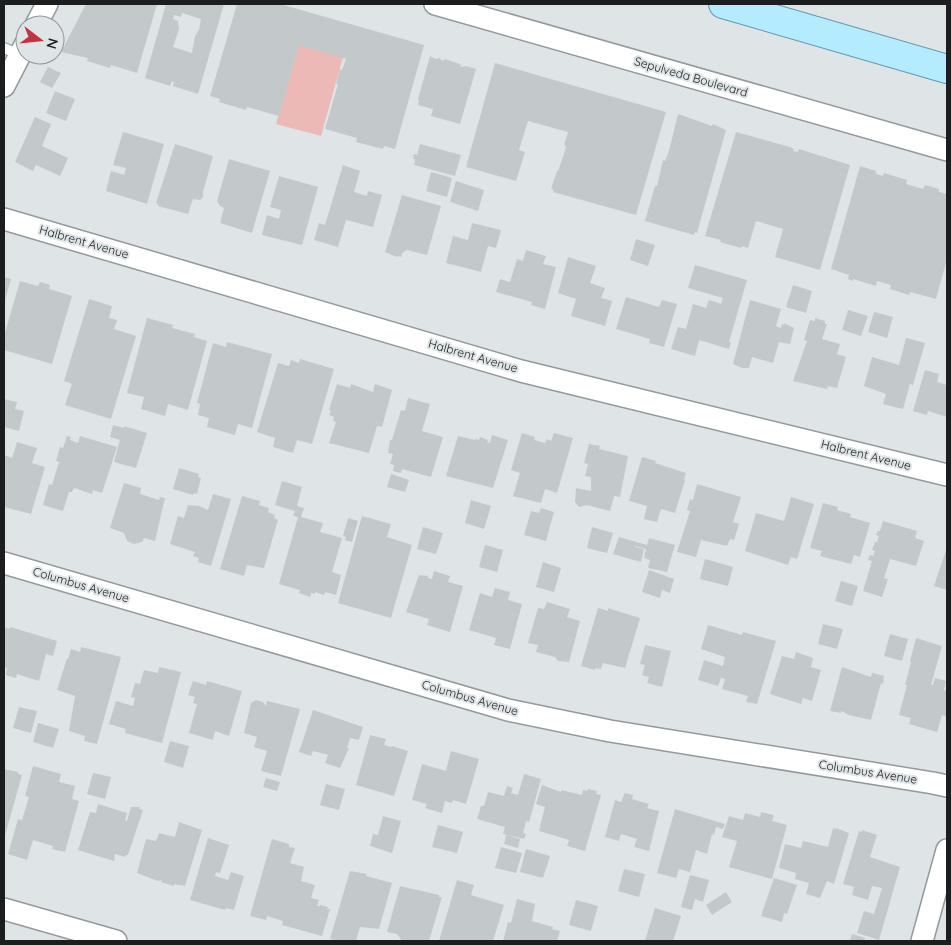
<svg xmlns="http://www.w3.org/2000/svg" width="951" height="945" viewBox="0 0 951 945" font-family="Quicksand,sans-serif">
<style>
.pitch{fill:#ecb9b7}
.building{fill:#c3c9cb;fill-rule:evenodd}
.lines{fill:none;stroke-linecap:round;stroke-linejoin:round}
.lane-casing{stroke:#949a9c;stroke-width:12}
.street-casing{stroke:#949a9c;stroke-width:24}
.primary-casing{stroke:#5e9ab0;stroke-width:30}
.lane{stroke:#fff;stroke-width:10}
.street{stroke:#fff;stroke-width:21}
.primary{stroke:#b4ebfe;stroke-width:28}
.labels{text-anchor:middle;stroke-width:4;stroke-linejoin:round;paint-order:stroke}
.street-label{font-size:12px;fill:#1b1d1e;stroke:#dfe4e7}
</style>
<rect width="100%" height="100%" fill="#dfe4e7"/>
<path class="pitch" d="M299 44 343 57 321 136 276 124Z"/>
<path class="building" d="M86 4H157L137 73 111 65 110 68 87 61 88 58 61 52Z
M166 4H224L198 94 173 86 174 82 172 81 170 86 145 78ZM182 13 201 19 199 30 195 36 192 53 173 47 179 29 178 21 173 19 174 15 181 17Z
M237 4H280L424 45 395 149 384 146 383 149 356 142 357 138 325 129 338 84H336L340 69 342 70 346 59 299 45 279 116 247 107 246 110 219 102 220 99 210 96Z
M430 56 436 59 439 58 443 61 445 59 460 64 461 67 466 66 476 69 460 124 431 116 433 109 418 105 419 100 418 99Z
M495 63 666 112 636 215 553 192 554 190 551 189 557 171H558L564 154 566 146 564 145 568 132 528 121 519 150 525 152 516 181 466 167Z
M48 67 61 73 52 88 40 82Z
M55 91 75 99 66 121 46 113Z
M678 114 712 126 713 124 726 130 697 233 695 232 694 235 645 221 655 186H657L663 160 665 161 669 151Z
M35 117 51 124 42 146 68 158 60 176 36 165 33 171 15 162Z
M123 132 164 144 147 204 106 191 111 171 124 175 126 168 113 165Z
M736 132 790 147 794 149 793 151 798 152 799 149 850 165 820 270 775 257 783 229 756 221 748 248 742 246 741 248 720 242 721 240 705 236Z
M175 144 213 156 203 192V197L200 200 193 199 188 214 158 206V204L156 203Z
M420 144 461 155 455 176 414 165 415 159H413L414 154 417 155Z
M229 159 270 171 252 233 220 223 224 208 220 206 217 201Z
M343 165 360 171 354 192 367 196 368 191 382 195 373 227 346 220 338 247 314 240 319 223 325 225Z
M860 166 876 171V174L883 176 884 173 907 180 906 184 923 189 925 185 939 189V192L947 194V259L936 299 910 292 909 295 890 289 891 285 877 281 876 286 853 279V281L848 279 849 275 831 269Z
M431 172 452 178 447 197 426 191Z
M279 176 318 187 302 245 262 235 267 215 279 219 281 210 270 207Z
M456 181 484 190 478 211 450 202Z
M402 195 441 206 427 255 407 250 402 253 401 257 398 256 397 257 385 252Z
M472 223 501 230 496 248 488 246 481 272 446 263 453 236 468 240Z
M636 239 655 245 648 266 630 260Z
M526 250 546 256 543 264 556 267 545 309 531 305 532 302 496 292 500 279 510 282 517 259 523 261Z
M568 257 596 266 590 283 605 288 601 298 612 301 605 326 571 316 576 299 558 293Z
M695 265 747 280 729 342 731 343 729 349 699 340 695 356 671 349 678 327 686 329 693 304 706 308 709 300 721 304 723 298 688 288Z
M4 277 11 279 4 304Z
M20 281 38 286 40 282 50 285 49 289 72 296 52 364 4 350V336Z
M793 285 812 291 806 313 786 307Z
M626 297 659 307 662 300 677 304 664 347 649 343 650 339 616 329Z
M89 299 112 306 109 318 117 320 114 329 136 336 111 419 65 405 72 384 64 381Z
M750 300 781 309 776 326 781 328 782 324 784 325V323L794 328 790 344 779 342 773 363 752 357 749 368H742L733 364Z
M848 310 868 316 861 336 842 330Z
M874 312 893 317 887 338 868 332Z
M147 318 173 325 172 328 195 334 194 337 207 341 188 410 168 404 165 416 141 409 144 397 127 393Z
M815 318 825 321V324H827L822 339 840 344 837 354 846 357 837 388 828 386 827 389 793 381 807 341 804 340 810 320 815 321Z
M906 338 925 343 913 385 910 384 903 409 883 404 886 394 864 386 872 357 899 365Z
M227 342 272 354 252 428 238 424 235 435 207 427 209 418 198 415 200 404 197 403 213 343 226 347Z
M300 359 334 369 312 444 297 440 293 453 273 447 275 438 257 432 278 363 289 366 291 360 299 363Z
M925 370 939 374 937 382 947 385V417L928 411 927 415 913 411Z
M337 384 350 388 351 384 373 392 375 384 392 390 382 427 377 426 369 453 329 443 336 422 333 421 334 417 329 415 331 411 329 410Z
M408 398 430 404 422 431 443 437 431 477 402 469 401 473 393 471 394 465 390 464 393 454 388 453 389 446 390 440H392L401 410 405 411Z
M4 399 17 402 15 409 24 411 19 431 4 427Z
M113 425 124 428V426L147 433 136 468 114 462 120 440 110 437Z
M522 433 535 437 534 440 545 443 547 439 551 441 554 433 573 438 557 493 545 489 541 503 513 496 520 473 511 470Z
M492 435 508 440 493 488 446 476 458 436 475 440V439L479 440 480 437 488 440 487 442 490 443Z
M67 436 71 437 70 440 78 443 80 436 117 447 102 493 93 490 92 494 74 488 72 492H69L63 511 43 505 49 484 52 485 59 462 56 461 60 447 63 448Z
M17 442 37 448 32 463 45 467 31 514 4 507V455L12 458Z
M589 444 600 446 599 449 628 456 620 497 614 496 610 511 587 505 579 507 575 502 576 488 591 491V477L585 476 588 464 584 463Z
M642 457 656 461 655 463 686 473 684 480H685L675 513 661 509 657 522 644 519 647 506 629 501Z
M179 468 199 474 198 477 201 478 197 494 194 493 193 495 173 489Z
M391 474 409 480 405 492 387 487Z
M282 481 302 487 297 506 304 508 301 517 323 523 320 532 342 538 332 572 341 575 336 595 325 592 324 595 315 592V594L311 593 310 597 299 593 300 590 279 584 298 517 293 516 295 511 275 505Z
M124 483 141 488 140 494 159 500 160 497 165 498 155 541 144 538 142 542 134 544 127 541 124 533 110 528Z
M697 484 741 497 733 522 739 524 734 540 730 539 727 546 701 540 696 557 677 552 690 511 687 510 690 499 693 500Z
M213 494 231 499 211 566 198 562 199 558 193 556 195 552 170 544 178 516 184 518 188 505 199 506 208 510Z
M242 496 260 501 259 505 269 508 268 512 275 515 274 518 278 520 264 568 247 565 244 576 220 569Z
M791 497 814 504 797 559 791 557 788 565 745 551 756 513 784 521Z
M471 500 491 506 484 529 465 523Z
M823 503 838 507 837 510 851 514 850 517 870 523 860 557 854 555 851 564 820 556 822 551 810 548Z
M541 508 554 512 546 541 524 535 531 511 539 513Z
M362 516 391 524 387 537 412 545 391 618 338 603Z
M348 518 358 521 352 542 345 540 346 537 343 536Z
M883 521 917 531 915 538 924 541 916 566 890 559 884 578 888 579 882 597 863 591 872 561 868 560 870 555 873 556 875 551 872 550 875 542H877L879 536 876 535 878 531H880Z
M423 527 443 533 436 554 417 549Z
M592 527 613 533 607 553 587 548Z
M619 537 647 545 649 538 675 545 667 572 648 568 650 560 644 558 646 549 635 546V547L644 549 641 562 613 554Z
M485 545 503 550 497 572 479 567Z
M947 547V590L934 586Z
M705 559 733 567 728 586 700 579Z
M543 562 561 568 554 592 536 587Z
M649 570 674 579 670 593 662 590 660 598 642 592Z
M434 571 450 576 448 582 463 586 450 632 427 625 429 619 406 612 419 575 428 576V578L432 579Z
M841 581 858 586 852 606 835 601Z
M495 588 510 592 508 600 522 604 510 649 494 645 496 638 469 630 480 593 492 597Z
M547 602 570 609 567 617 580 621 569 662 558 661 555 657 536 652 538 645 528 643 538 608 544 609Z
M598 608 608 611V608L640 618 625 668 603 663 601 669 595 668V670L581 666Z
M823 624 843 629 837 649 818 644Z
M708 625 742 635 743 632 776 641 757 704 746 702 748 696 722 689 725 679 721 678 718 686 698 680 704 660 723 666 725 657 701 649Z
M4 627 10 629V627L57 641 53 656 46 654 39 681 17 674 16 678 6 675 7 668 4 667Z
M890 634 908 639 902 661 884 656Z
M916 638 942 646 931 685H933L935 678 946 681 944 690 947 691V717L942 715 937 732 909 724 911 718 899 715 907 685H905L911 662 910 661Z
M645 645 671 651 662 687 647 683 649 677 642 675 645 665 640 664Z
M81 647 121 657 97 744 84 741 85 736 69 731 75 696 57 690 67 658 68 659 71 649 80 652Z
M796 652 813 658 811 667 821 670 812 701 803 698 801 704 770 694 782 656 794 659Z
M159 667 181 672 162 743 125 733 126 729 109 724 116 701 133 706 135 698 131 697 135 683 140 684 144 670 158 673Z
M842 667 871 677 872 673 884 676 883 684 881 683 871 720 849 715 841 711V713L830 711Z
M193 681 206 685 207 681 242 691 229 736 215 731 213 740 189 733 197 704 193 703 195 697 188 695Z
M256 700 263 702 266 706 267 701 300 709 281 776 261 771 267 751 254 747 257 737 244 733 251 703Z
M19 707 37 711 31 733 13 728Z
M313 710 363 727 359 740 350 738 347 748H349L340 768 325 763 328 755 313 751 311 756 299 752Z
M38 723 59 729 53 748 33 742Z
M370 735 386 739 384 745 391 747 392 746 408 751 394 796 356 785Z
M170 741 189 746 183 768 164 762Z
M451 751 479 759 466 804 453 800 452 803 445 801 442 813 425 808 427 804 412 800 422 764 446 771Z
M33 766 61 774 59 782 75 786 72 799 79 801 65 852 52 849 53 846 33 840 27 860 8 854 18 819 22 820 29 797 25 796Z
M4 769 18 772V774L22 775 4 839Z
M93 773 111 777 105 799 87 794Z
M524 774 541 779 529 822 526 821 523 833 526 834 524 839 503 834 505 827 477 819 481 806H484L488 792 504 796 507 786 513 788 511 793 518 795Z
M266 778 280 782 277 791 263 787Z
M326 784 345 789 339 810 320 805Z
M542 785 561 792V790L582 795 583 790 587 791 588 789 597 791 596 794 601 795 585 851 567 846 569 840 539 831 545 807 536 804Z
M625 793 633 795 632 799 649 804 647 808 659 811 649 851 634 847 637 839 621 834 619 841 605 837 615 800 621 802Z
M98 804 127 813 125 820 127 821 131 807H140L139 809 143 810 128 855H126L125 857 115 854 114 861 78 850 90 812 96 813Z
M675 809 725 824 723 829 716 827 714 835 712 834 707 854 696 850 690 872 679 869 676 878 657 873Z
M761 812 774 815 772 821 787 825 772 879 729 867 737 841 722 837 729 816 743 820 745 813 760 817Z
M383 816 401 821 392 853 370 846 373 834 378 835Z
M179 822 202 830 185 886 174 884V886L161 882 162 880 158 881 137 873 146 839 156 841 159 833 175 837Z
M438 825 463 832 457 853 432 847Z
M833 828 836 829V828L849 833 834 884 827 881 820 898 806 894 809 883 795 879 796 873 779 868 785 844 801 848 803 841 828 847Z
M862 830 877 835 870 857 900 867 879 940 857 933 864 911 874 914 882 888 872 886 868 900 852 895 854 887 843 884 859 831 862 832Z
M506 835 520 839 518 848 504 844Z
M208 838 229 845 220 873 216 872 215 876 228 880 231 872 244 876 234 910 226 908 225 910 190 900Z
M272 839 289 844V847L295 848 290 863 304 867 301 881 315 885 311 898 319 900 317 906H320V905L328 907 327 909H330L322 936 282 925 283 921 267 916 266 920 250 916Z
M501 847 522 853 516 873 495 868Z
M526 849 550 856 543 878 520 872Z
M624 869 645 874 639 897 618 891Z
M350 871 367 874 366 876 392 883 379 929 360 927 356 941H339L330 939Z
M690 875 709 880 703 902 695 899 692 910 681 907Z
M774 878 797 885 787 914 784 913 782 922 761 916Z
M457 880 474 885 471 895 504 905 493 941H439Z
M400 886 439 895V897H442L429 941H402L397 934 387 932Z
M726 892 732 902 712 915 706 905Z
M517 899 535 904 532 921 553 927 552 929 560 931 557 941H503L508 922 511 923Z
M576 900 598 906 591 931 569 925Z
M655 908 681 916 673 941H645Z
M852 934 865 938 864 941H850Z"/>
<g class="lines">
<g class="lane-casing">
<path id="lane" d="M4 48 20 55"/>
</g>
<g class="street-casing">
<path id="street" d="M435 4 947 150
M36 25 47 4
M4 86 25 45
M4 219 521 371 947 475
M4 563 508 710 610 731 933 783 947 786
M4 909 116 941
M922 941 947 850"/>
</g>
<g class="primary-casing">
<path id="primary" d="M723 4 947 69"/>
</g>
<use href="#lane" class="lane"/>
<use href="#street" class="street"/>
<use href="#primary" class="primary"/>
</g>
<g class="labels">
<g class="street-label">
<text transform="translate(691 77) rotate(16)" y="4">Sepulveda Boulevard</text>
<text transform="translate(84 242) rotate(16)" y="4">Halbrent Avenue</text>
<text transform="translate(473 356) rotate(16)" y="4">Halbrent Avenue</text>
<text transform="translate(866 455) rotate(14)" y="4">Halbrent Avenue</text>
<text transform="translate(81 585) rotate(16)" y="4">Columbus Avenue</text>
<text transform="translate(470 698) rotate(16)" y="4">Columbus Avenue</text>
<text transform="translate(868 772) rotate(9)" y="4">Columbus Avenue</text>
</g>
</g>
<rect width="951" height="945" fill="none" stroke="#1b1d1e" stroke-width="10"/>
<g transform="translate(40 40) rotate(106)"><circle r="24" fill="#dfe4e7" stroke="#919497"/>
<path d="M0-4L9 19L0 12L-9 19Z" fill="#c33341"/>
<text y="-8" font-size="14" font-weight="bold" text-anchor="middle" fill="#1b1d1e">N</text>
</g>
</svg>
